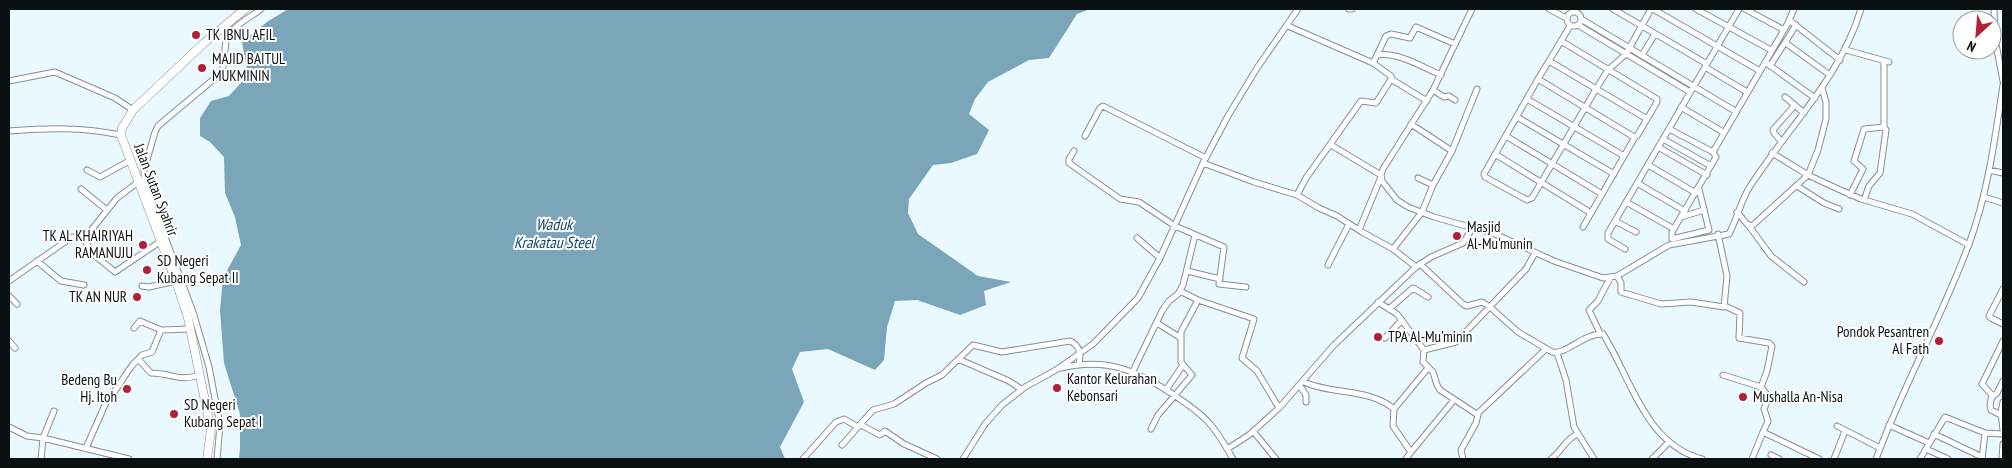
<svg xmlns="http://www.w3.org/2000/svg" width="2012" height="468" viewBox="0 0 2012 468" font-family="'PT Sans Narrow',sans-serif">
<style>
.water{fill:#7ba5b8}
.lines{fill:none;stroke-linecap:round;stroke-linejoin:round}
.street-casing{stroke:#839096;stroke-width:7}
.secondary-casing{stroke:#839096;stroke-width:9}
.street{stroke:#fff;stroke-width:5}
.secondary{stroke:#fff;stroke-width:8}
.poi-dot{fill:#b22037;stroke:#fff;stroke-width:2}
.labels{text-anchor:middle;stroke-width:4;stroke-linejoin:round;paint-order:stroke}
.poi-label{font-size:15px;fill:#0b1012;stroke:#fff;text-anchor:start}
.street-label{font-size:15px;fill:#0b1012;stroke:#fff}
.water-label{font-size:16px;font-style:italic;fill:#11495f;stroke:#fff}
</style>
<rect width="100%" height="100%" fill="#eaf8ff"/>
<path class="water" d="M288 9H1090L1077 14 1049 58 1029 60 988 82 975 99 969 114 989 130 977 154 951 163 933 165 909 199 908 213 918 234 978 276 1011 282 984 291 986 305 960 315 917 300 895 301 887 327 884 360 875 370 828 349 800 352 792 369 804 402 780 447 785 459H239L240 448V414L224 363 220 310 223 278 241 245 235 217 225 193 224 157 210 142 200 136V118L211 101 229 96 248 75 242 42 267 22Z"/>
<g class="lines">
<g class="street-casing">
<path id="street" d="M1349 9H1352
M1472 9 1433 90 1383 169 1381 175 1382 181 1397 200 1408 207 1434 217 1495 234 1554 261 1603 278 1617 276 1669 245 1729 234C1737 219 1740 203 1749 188 1787 128 1840 79 1861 9
M1549 9 1566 18
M1613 9 1707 64
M1653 9 1760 71
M1696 9 1771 50
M1745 9 1784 30
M1994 9 1995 39 2003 81
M1567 19a7 7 0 1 1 14 0a7 7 0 1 1-14 0Z
M1581 19 1735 111
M1789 20 1840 60
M1578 25 1690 92
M1796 25 1786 41 1787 44 1830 75
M1288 26 1373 63 1391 76 1392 79
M1561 41 1657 99V102L1647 119 1549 61 1570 26
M1846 50 1889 62
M1377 55 1386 36 1391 34 1410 38 1416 27 1455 44
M1642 55 1655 34
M1549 61 1538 79 1634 137 1637 136 1647 119
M1765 62 1815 98
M1373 63 1377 55C1399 52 1422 67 1441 75
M1770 66 1786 41
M1705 67 1747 92
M1538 79 1484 174 1485 177 1527 200 1532 198 1596 89 1608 70 1626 54 1651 9
M9 81 55 72 115 98 133 110
M1433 90 1444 97 1449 96 1455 100
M1785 97 1804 113
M1527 99 1624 156 1583 227
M1681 107 1723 132
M1517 117 1614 174
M1411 124 1452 151 1477 89
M1669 129 1713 152 1716 157 1672 232V239L1709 230 1699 189
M9 131C49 128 81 127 121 135
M1085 136 1100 108 1103 106 1206 158
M1506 136 1602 194
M1663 139 1711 166
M1781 141 1774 133 1773 130 1794 106
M1331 145 1381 175
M1658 147 1707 175
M1074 151 1069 159V163L1120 199 1139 202 1175 226 1224 247 1219 284 1246 287
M1713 152 1788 23 1794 9
M1772 153 1808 175 1838 189 1861 199 1912 214 1969 245
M1495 154 1591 213
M1624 156 1635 137
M1203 163 1254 182 1297 195 1319 208 1337 216 1362 232 1393 249 1416 267
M1648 165 1696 193
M87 170 100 177 129 161
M1989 170 2003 173
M1418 178 1433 185
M1637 183 1685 211
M1797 186 1824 203 1839 209
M81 189 107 210
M1297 195 1306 178 1361 101 1376 103 1391 79 1427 101
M1850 195 1863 169 1854 161 1864 129 1884 127
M1984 197 2003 203
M1864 200 1869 186 1880 173 1886 130 1884 127V61
M1626 202 1674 229
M1737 212 1747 224 1752 226 1808 175 1818 150 1826 119V102L1822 88
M1681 217 1704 210
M1615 221 1636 232
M1749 226 1771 256 1804 282
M1359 230 1381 177
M1137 238 1160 258
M84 239 93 254 115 272 161 241
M1393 249 1422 212 1433 185 1452 151
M1625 249 1608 239V233L1739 9
M37 261 61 281 84 285
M1420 264 1463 304 1467 306 1482 302 1490 307 1518 332 1552 352C1566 355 1584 333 1603 334 1631 378 1645 444 1702 459
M1328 265 1349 224
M1187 271 1220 279
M1617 276 1621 283V292L1661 304 1691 302 1724 307 1727 276 1718 234
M9 281 72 237 84 239 117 198 137 183
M142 286 149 287 176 281
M2003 289 1989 316 1991 318 2003 324
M9 296 17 304
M1198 300 1254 319 1242 358 1257 371 1279 408
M1378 302 1397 314 1424 350 1423 362 1433 372 1437 385 1440 390 1478 415 1476 423 1461 450 1463 459
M1389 309 1413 288 1428 297
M1157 323 1181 338
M134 328 140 321 161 330 191 329
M1600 333 1589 310 1598 301 1610 278
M1385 338 1402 320
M9 341 15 348
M1424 350 1456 342 1526 269 1535 253
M1557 353 1566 380 1574 427 1594 459
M958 359 1009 381 1021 389
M139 360 151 373C172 373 177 382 200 375
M1061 368C1108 357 1138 371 1177 397 1188 405 1201 413 1210 424 1219 434 1226 447 1233 459
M1133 371 1162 311 1169 301 1178 294 1183 285 1195 235
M1723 375 1761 387 1767 371 1772 346 1769 343 1739 338 1740 313 1725 306
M1304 382C1332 395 1370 388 1394 409
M1300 386 1306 395V402
M1761 387 1769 397 1764 409 1768 421 1763 432
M1166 390 1183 365
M1992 397 1997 393 2003 381
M2003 402 2001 412 2003 430
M54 411 43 438 129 459
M1477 414 1546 349
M2001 415 1991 410 1990 405 1992 395 1982 384 2003 341
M861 425 880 435 885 431 904 444 937 459
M1889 425 1929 443
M1837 426 1880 448
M9 427 27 436 43 438 41 459
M1151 429 1158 415 1192 375 1181 362V332L1198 300 1180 291
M1253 431 1276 459
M1934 434 1982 457
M842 445 858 427
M86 448 108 398C118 390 123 377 131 367 134 362 138 360 142 355L152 352 161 330
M1227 449 1249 435 1279 408 1334 345 1416 267 1431 257 1463 243 1472 229
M1926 449 1948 459
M1411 452 1454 400
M1771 455 1779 459
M217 459 220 425 209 367 193 312 144 181V170L155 132 158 126 221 73C226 62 224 53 226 41 229 28 251 17 261 9
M803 459 836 422 844 419 858 427 873 410 894 404 926 383 942 375 973 345 1002 352 1070 341C1080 345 1081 355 1079 364
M963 459 985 424 1002 405 1025 387 1056 370 1093 344 1138 298 1160 258 1203 163 1228 116 1257 68 1298 9
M1406 459 1411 452 1393 426 1394 409 1428 368
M1551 459C1564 449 1563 442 1577 434
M1652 459 1669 442
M1752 459 1763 432 1819 459
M1834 459 1845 431
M1876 459C1903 386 1942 317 1969 244 1988 193 1995 138 2003 85
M1920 459 1945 417 1985 433 2003 434
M1982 459 1985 433
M2002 459 2003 444"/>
</g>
<g class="secondary-casing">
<path id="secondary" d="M207 459 211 430 188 318 178 287 121 135 122 128 133 110 204 43 245 9"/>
</g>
<use href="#street" class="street"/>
<use href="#secondary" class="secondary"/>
</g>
<g class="poi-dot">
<circle cx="196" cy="35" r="5"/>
<circle cx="202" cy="68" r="5"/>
<circle cx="1457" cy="236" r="5"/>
<circle cx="143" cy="245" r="5"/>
<circle cx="147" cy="270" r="5"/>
<circle cx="137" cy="297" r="5"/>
<circle cx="1378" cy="337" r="5"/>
<circle cx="1939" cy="341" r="5"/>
<circle cx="1057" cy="388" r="5"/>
<circle cx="127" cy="389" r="5"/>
<circle cx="1743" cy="397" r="5"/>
<circle cx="174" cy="414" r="5"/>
</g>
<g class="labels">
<g class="poi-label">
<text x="206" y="40">TK IBNU AFIL</text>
<text x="212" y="64">MAJID BAITUL<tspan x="212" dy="17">MUKMININ</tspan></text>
<text x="1467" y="232">Masjid<tspan x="1467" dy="17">Al-Mu'munin</tspan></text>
<text x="133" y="241" text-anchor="end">TK AL KHAIRIYAH<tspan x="133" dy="17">RAMANUJU</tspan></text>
<text x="157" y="266">SD Negeri<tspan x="157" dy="17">Kubang Sepat II</tspan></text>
<text x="127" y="302" text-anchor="end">TK AN NUR</text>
<text x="1929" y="337" text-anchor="end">Pondok Pesantren<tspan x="1929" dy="17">Al Fath</tspan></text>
<text x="1388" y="342">TPA Al-Mu'minin</text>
<text x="1067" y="384">Kantor Kelurahan<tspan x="1067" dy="17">Kebonsari</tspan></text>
<text x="117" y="385" text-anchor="end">Bedeng Bu<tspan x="117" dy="17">Hj. Itoh</tspan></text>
<text x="1753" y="402">Mushalla An-Nisa</text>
<text x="184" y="410">SD Negeri<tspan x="184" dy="17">Kubang Sepat I</tspan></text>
</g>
<g class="street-label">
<text transform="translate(156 190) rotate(69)" y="5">Jalan Sutan Syahrir</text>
</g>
<g class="water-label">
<text x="554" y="230">Waduk<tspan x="554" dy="18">Krakatau Steel</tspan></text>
</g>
</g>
<rect width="2012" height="468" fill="none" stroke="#0b1012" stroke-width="20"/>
<g transform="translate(1977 35) rotate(206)"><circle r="24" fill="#ffffff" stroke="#9d9fa0"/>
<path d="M0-4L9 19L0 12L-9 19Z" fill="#b22037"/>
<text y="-8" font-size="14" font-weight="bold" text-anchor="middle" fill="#0b1012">N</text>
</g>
</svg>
